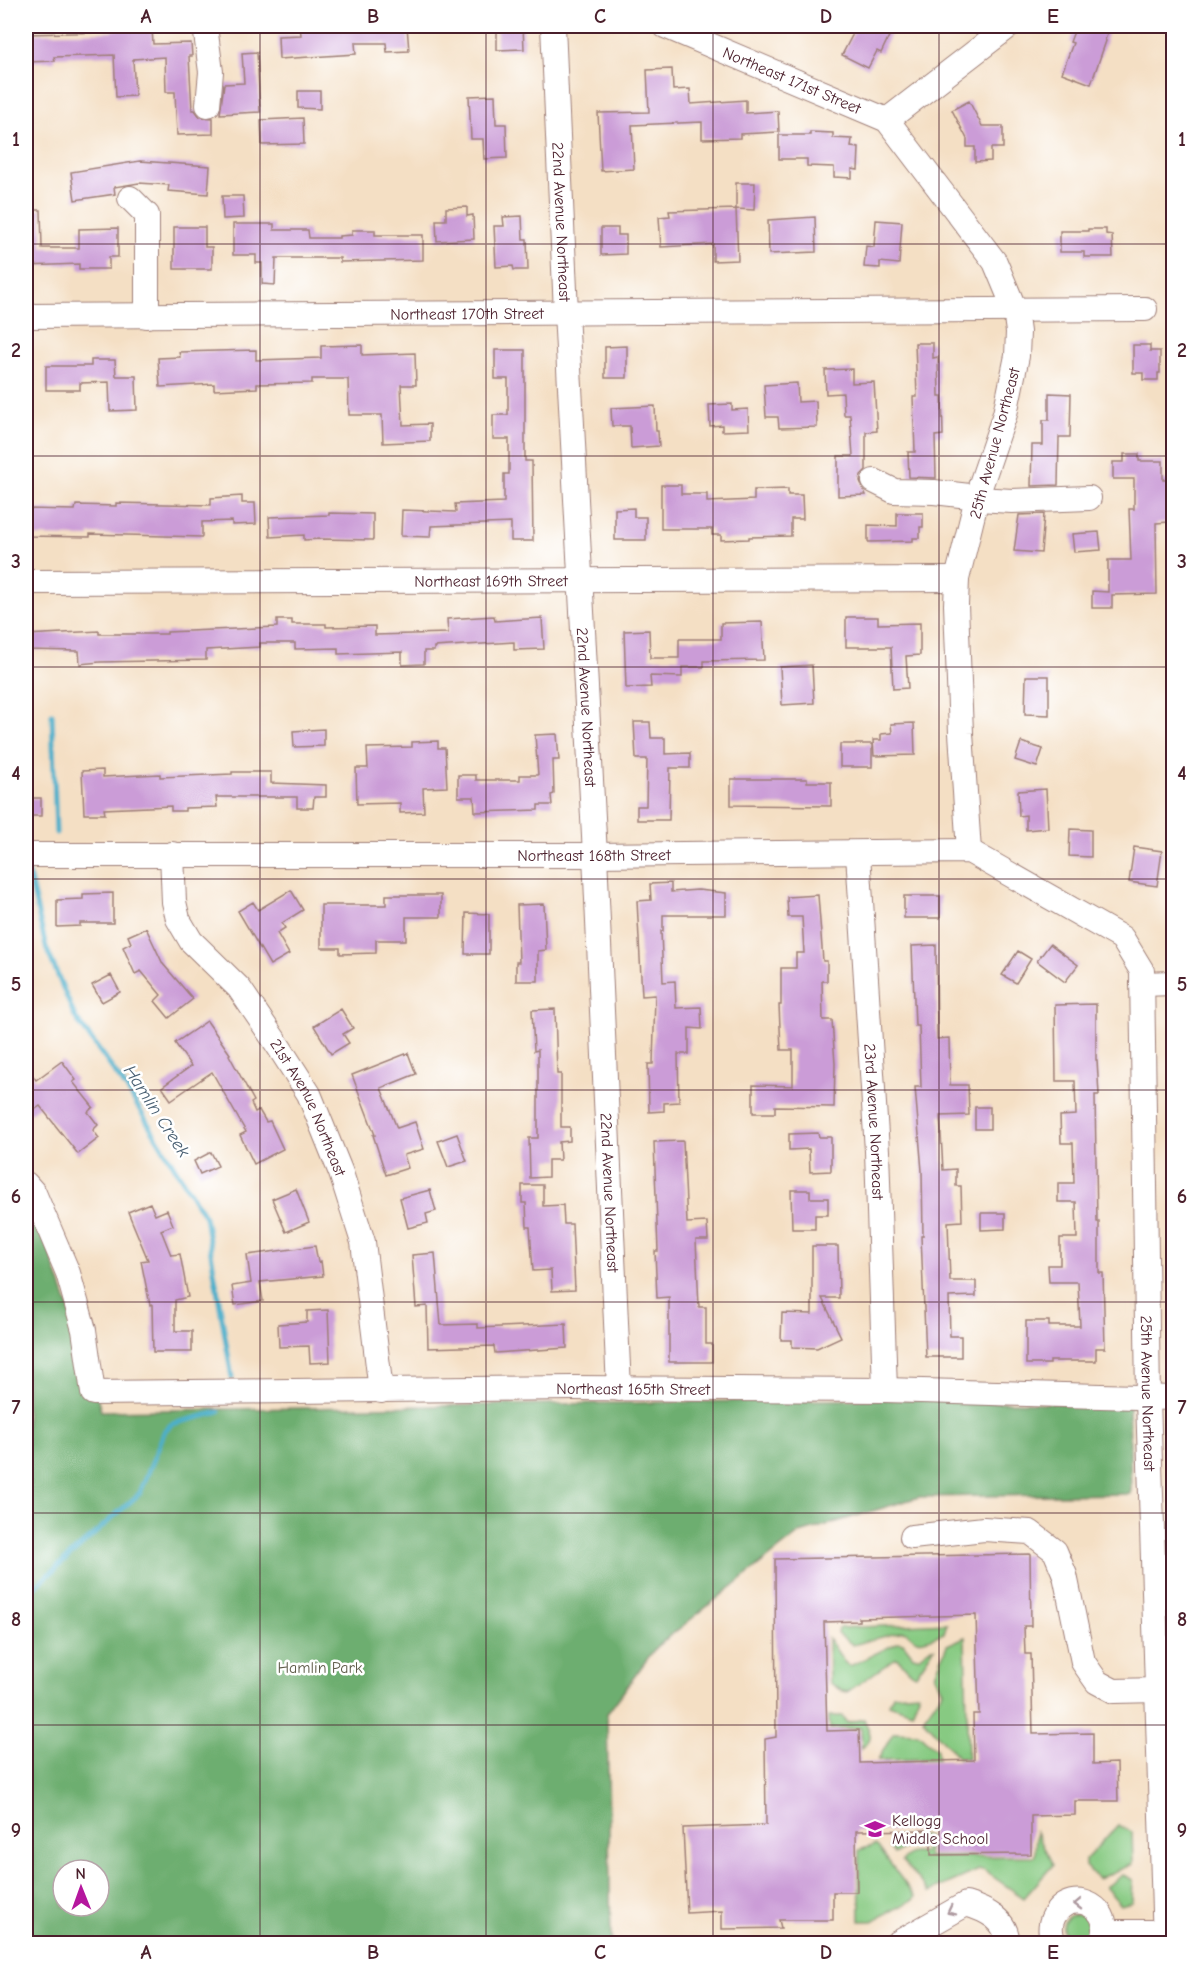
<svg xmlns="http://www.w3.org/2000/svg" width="1199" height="1969" viewBox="0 0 1199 1969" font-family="'Comic Neue',sans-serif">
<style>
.green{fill:#87ca82;stroke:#687456;stroke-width:1.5}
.forest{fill:#6dae70;stroke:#5c664e;stroke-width:1.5;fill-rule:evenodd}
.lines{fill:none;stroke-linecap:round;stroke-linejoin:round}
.stream{stroke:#4bafca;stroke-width:5}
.building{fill:#cb9cd7;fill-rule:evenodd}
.minor-casing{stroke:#9f7f78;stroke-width:26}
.minor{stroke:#fff;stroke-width:24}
.oneway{stroke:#ae9aa0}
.grid{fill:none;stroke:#4a1f2b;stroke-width:1.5;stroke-opacity:0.55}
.labels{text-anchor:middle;stroke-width:5;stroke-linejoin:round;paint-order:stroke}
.street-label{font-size:16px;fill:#4a1f2b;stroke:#fff}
.park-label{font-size:16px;fill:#5f5b49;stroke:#fff}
.poi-label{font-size:16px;fill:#4a1f2b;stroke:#fff;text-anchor:start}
.water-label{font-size:18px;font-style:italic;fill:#4a6073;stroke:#fff}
.neatline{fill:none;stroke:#4a1f2b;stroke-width:2}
.grid-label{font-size:20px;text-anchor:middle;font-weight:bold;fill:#4a1f2b}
</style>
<rect width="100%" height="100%" fill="#fff"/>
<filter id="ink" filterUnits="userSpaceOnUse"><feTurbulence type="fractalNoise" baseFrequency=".0167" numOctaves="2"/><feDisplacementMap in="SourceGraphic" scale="12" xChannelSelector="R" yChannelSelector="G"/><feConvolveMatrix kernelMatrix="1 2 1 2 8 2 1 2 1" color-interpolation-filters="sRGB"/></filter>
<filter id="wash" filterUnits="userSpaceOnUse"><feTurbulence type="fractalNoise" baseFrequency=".008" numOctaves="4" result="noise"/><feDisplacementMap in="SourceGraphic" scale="24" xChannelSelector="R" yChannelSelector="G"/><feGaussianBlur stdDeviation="1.35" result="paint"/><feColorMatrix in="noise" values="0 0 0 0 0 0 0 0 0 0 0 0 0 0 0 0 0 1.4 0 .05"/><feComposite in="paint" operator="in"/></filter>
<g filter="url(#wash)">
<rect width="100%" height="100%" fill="#f4dfc4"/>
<path class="green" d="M947 1623 944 1633C937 1635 923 1643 917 1640 911 1638 911 1633 904 1631L853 1645 838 1634 839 1628Z
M965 1637 968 1758H959L923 1719 943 1691 935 1675 947 1645Z
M828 1638 845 1663 850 1666 899 1642 903 1643 913 1656 918 1657 930 1648H934L916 1675C908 1673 904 1662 896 1658L847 1692 842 1691 829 1682Z
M918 1693 919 1695 912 1712 889 1704 893 1695Z
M829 1716H842L847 1723 864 1719C870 1734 875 1737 862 1748L861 1728 830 1729Z
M896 1732 918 1733 937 1750 938 1759 878 1760 893 1733Z
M1118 1825 1132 1832 1133 1864 1098 1879 1085 1865V1860Z
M1036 1832 1053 1865 1024 1898 983 1870H979L929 1892 902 1861 912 1853H924V1844L913 1843 894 1854 889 1847 891 1845 895 1847 914 1836H927L928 1857 1035 1856Z
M875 1845 878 1847 915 1897 913 1900 872 1921H860L859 1850Z
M1123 1875 1133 1880 1132 1902 1121 1905 1105 1887Z
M1063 1928a14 14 0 1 1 28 0a14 14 0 1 1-28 0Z"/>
<path class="forest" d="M26 1184 90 1369 101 1411 885 1399 1129 1405 1131 1494 919 1497 800 1533 656 1647 607 1714 611 1943H26ZM63 1870H99V1906H63Z"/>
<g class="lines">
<path class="stream" d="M52 714 56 833
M28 871 46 947 75 1017 129 1092 205 1217 232 1378
M26 1595 140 1493 165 1430 172 1424 219 1412"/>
</g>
<g id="blocks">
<path class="building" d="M300 26H407L409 51 387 52 386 43H355L356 54 279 59 278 36 301 35Z
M497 26H523L524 49 497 50Z
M857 26H873L890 34 881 53 877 51 868 68 842 55Z
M1076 26H1110L1105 40 1106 41 1091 84 1062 73 1073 43 1070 42Z
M152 28 153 44 191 43 192 56H189L192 110H195L200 117 213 118V134L177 135 175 92H166L165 57 133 59 135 96 116 97 114 55 54 57 55 61 26 62V34L113 32V30Z
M257 52 260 112 220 114 224 84 244 83 242 53Z
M672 69 673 90 690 89 691 104 746 100V113L778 111 779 132 740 134V138L702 139V122L632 125 634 169 601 171 598 113 649 112 647 70Z
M298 91H320V109L298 108Z
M495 95 496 124H506L507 158 484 159 483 139H471L469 96Z
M969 101 982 126H1003V148H991V161L975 162V147H967V139L952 110Z
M303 118 304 144 262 145 261 120Z
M810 132 833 133V138L852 139 851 147 859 148 858 170 852 169V178L834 177V167L807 166V159H779V135H810Z
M140 161 210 166 208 194 168 191 169 185 139 183 114 187 115 194 75 200 71 172Z
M736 183H755L754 210 736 209Z
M222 196H243L244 218 223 219Z
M467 207V216L473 215 474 239 437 241 436 220H446V208Z
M736 209 738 260 713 261V244L661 247 659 217 670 216 669 211Z
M26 210H41L42 248H79V229L118 228V257H109V269H79V264L26 266Z
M522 216 523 239H527L528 270H514L513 266 496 267 494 226H504L503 217Z
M815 217 816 252 769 254 768 220Z
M876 220 902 222 899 264 880 262V268L864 267 866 246 874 247Z
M233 224H274V230H308L309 238H339V236L352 235V230H375V235H423V260L340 262V258H276L275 285 262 284V263H256V255H233Z
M174 227H205V247H212V269H174Z
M601 228H618V235H626V254L601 255Z
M1088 229H1106V234L1112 235 1113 257H1084V252H1060V231H1088Z
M915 343H933V358L938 357 939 396H942L943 435 935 436 936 478 909 477 908 452H915L913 397H917Z
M362 345V355L415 353 416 385H401L403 425 430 424V441L383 443 382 415H349L348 379H312V383L257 384V388L214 390V384L160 387 158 358 180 357 179 352 256 350V360L321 358V346Z
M1133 345H1150V351H1160V373H1158V380H1143V373H1133Z
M627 346V378H605V347Z
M495 350H525V461H532L533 541H511V523L431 526 430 537 401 536 402 510 456 512 455 504 504 502V474H509V439H493V415H508V379H495Z
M91 360H115L116 376H136L137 410 110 411 109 382 80 383V390H46V366H91Z
M852 369V383L874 382 877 431 866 432V470L861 475 860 481 866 495 838 496V456H853L850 415H844L843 393 826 394 825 370Z
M797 383 798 402 816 401 817 427 779 428 778 417H766L764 385Z
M1049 393 1071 394 1070 437H1059L1058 485 1031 486 1032 445H1043V420H1049Z
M732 404V410L748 409 749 430 722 431V425L710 426 709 405Z
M655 406 656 431H658L659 446 631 448 630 426H612L611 408Z
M1124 454H1139V461H1163V480H1173V498H1168L1169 522 1156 523 1157 594 1112 595V608H1092V591L1108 592V560H1131L1129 509H1134V479H1113V462H1124Z
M661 485H681V494H707V502L754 500V490L788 489V495H802L803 519H791V536L749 537V539L721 540V535H712V529H661Z
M242 496V503H255L256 524 232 525V521L202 522V537L90 534V537L26 536V509L75 510 76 505 116 506V503L211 505V498Z
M634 508V517H646V540H615V509Z
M329 513 373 514V540L320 539 304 540V535L270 537 269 517 329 515Z
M897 513H923V527H920V538H913V541L868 542V525L897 526Z
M1044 514 1041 553 1014 551 1019 515Z
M1099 532 1101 550 1074 552 1072 534Z
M494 616 495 621 542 618 544 649 514 650V642L434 647V651H424V664L402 665V652L338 654V648L295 649V643H260V647L206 650V660L100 662 80 664 79 651 26 650V635L99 631V634H167V632L277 627V620H292V624H326V627L375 626V635L448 633 447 619Z
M846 617H878V624L920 623V655L906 656 908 688 893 689 891 647H846Z
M762 622 764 660 704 661V667H682V677L650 676 651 687 626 688 624 631 649 630 650 658H679V639H721V623Z
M812 665 814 703 782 705 780 667Z
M1026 676H1049V715L1025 714Z
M634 722H650L651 738H665V754L690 753V768H670L669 820H637V806H646L647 759H636Z
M914 723 915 755 874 756 873 740H881V734L892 733 891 724Z
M324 729V746L294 747 293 731Z
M557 734 559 760H553L554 794 551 795 552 805H538V810L475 812 474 797H458V775H476V780H520V775H538L535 735Z
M438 741V748H445L447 787 423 788 424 812 400 813V803L357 804 356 768H368L367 748 412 747V742Z
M1021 742 1043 749 1037 767 1015 760Z
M840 744H872V767H840Z
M103 770V777L160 774V777L232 774V772H271V783L326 785V797H314L313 808H297V797H216L217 807 185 808V811H171V806L104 809 105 814H84L82 771Z
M731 779H807V782H831V806L731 805Z
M1046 789 1048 828 1026 830V815L1019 816 1018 791Z
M26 798H41V816H26Z
M1070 829 1091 830V857L1069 856Z
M1134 847 1162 851 1157 886 1129 882Z
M671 883V892L698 890 726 893V915H663V931H661L663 982 675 981 676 1008 701 1007 702 1029 689 1028V1054H678L679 1102 664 1103V1111L649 1112 648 1064H653L655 995 642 996 637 901 651 900 650 884Z
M291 890 303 910 282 923 285 928 277 933 289 954 270 965 238 911 253 902 258 910Z
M113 893V923H80V926L57 927V900L83 899V894Z
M386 895H441V917H406V940H376V953L340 954V948H321V905H386Z
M818 895 823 961H827V981H822L823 1020H832L835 1064 834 1107 775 1106V1113H753V1085L793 1086V1050H781L779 1005H781V968H796V953H804L802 917H788L787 897Z
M904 896H940V918H904Z
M544 904 546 950 538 951V981H516V962H519L517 905Z
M466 913 489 914V954H465Z
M146 928 163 964 193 999 169 1018 155 1001 161 995 141 971 135 974 123 947 131 943 128 936Z
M1050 944 1078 965 1065 982 1037 961Z
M936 945 937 1039 949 1038 950 1085H968L969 1115 940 1116 943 1170 956 1169V1186H961L962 1221 948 1222 950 1281H976V1296L949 1297 950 1336H961V1357H926L921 1236H923L922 1171 915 1087H921L919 1026H915L912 946Z
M1018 951 1031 959 1016 983 1002 975Z
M111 975 120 992 102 1002 92 985Z
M1096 1004V1060H1097L1099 1095H1095L1097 1222H1099V1273H1103L1105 1348H1096V1361H1050V1364H1026V1321H1049V1326H1080L1078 1282H1049L1048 1265H1060V1238H1077L1076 1202H1058V1183H1074L1073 1143H1061L1060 1116 1076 1115 1075 1081H1056L1055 1005Z
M341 1009 353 1028 343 1034 349 1043 331 1054 314 1026Z
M555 1009 557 1074H561V1127H570V1141L559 1142 560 1160H548V1177L530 1178 529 1138H538V1050L534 1051 532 1010Z
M207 1021 230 1054 229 1055 254 1101 251 1103 255 1112 259 1110 266 1122 270 1121 283 1149 254 1164 240 1135 246 1132 212 1072 171 1100 162 1087 191 1066 175 1043Z
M408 1053 416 1074 381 1088 397 1128 415 1122 424 1149 404 1155 408 1168 386 1175 373 1135H375L352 1075Z
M62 1061 76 1080 73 1082 93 1107 88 1112 98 1125 93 1130 99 1138 78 1154 40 1106 26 1116V1066L36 1080Z
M975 1107H990V1129H975Z
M818 1133 819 1137H831V1171L810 1172 809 1149 789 1150V1134Z
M457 1134 467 1161 448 1167 438 1141Z
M683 1141 687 1223 707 1222 708 1240H696L699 1307H706V1344H712V1362H669V1297L657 1298 655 1251H658L654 1142Z
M211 1152 218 1166 200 1174 194 1161Z
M522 1185H543V1206L563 1205 564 1224H572L575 1290 552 1291 551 1270 533 1271 530 1227H527L526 1203H522Z
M296 1189 309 1222 286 1232 272 1199Z
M430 1190 436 1211 426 1214 428 1223 408 1228 400 1198Z
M791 1190H810V1198H828V1215H815V1229H792Z
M150 1203 155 1215 167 1210 173 1225 161 1230 171 1255 180 1254 188 1297 175 1300V1331H192V1352H153L152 1304 150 1305 141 1261 148 1260 128 1212Z
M981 1213H1005V1229L981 1230Z
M315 1246 318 1262 321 1261 323 1276 260 1282 263 1301 235 1305 232 1286 251 1283 247 1255Z
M812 1246H838L839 1298H822L841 1337 817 1348 792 1347V1340H781L782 1313 812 1314Z
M435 1253 441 1325 478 1324V1328L566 1324 567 1348 495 1353 494 1346 428 1348 427 1306 416 1307 412 1255Z
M328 1310 330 1362 310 1363 309 1346 279 1347 278 1324 307 1322V1311Z
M1030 1554 1031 1626H1024L1025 1654H1031L1033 1734 1093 1733V1764L1117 1763 1118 1801H1075V1815L1031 1816V1854L931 1855V1830L856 1831 857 1892H833V1920H779L781 1928 722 1929V1911L687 1913 683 1828 766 1825 765 1739 776 1737 775 1559ZM976 1615 979 1714H973L974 1760 860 1763 859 1730 827 1731 824 1622 859 1621V1618Z"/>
</g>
</g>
<g filter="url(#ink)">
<use href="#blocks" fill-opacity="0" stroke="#9f7f78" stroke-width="1.5"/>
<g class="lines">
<g class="minor-casing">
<g id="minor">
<path d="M205 26 211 72 208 105"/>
<path id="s1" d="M553 26 566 312 595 855 619 1389"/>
<path id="s2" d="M665 26 887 120 995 262 1015 310 1018 332 1017 356 1005 414 979 490 957 579 956 605 961 733 969 851"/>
<path d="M887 120 1009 26"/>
<path d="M130 198 147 215V316"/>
<path id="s3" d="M26 316 1145 309"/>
<path d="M874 481 894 491 934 492 978 497"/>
<path d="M978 499 1012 501 1089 498"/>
<path id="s4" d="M26 582 957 579"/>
<path id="s5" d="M172 854 174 902 178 919 191 941 239 988 277 1044 309 1094 341 1173 363 1242 381 1391"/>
<path id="s6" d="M858 854 877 1151 885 1390"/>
<path id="s7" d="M26 855H595L969 851 1122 938 1142 971 1148 1399 1165 1944"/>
<path d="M1142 984 1174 983"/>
<path id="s8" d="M26 1184 34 1193 68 1273 84 1330 93 1393 573 1388 885 1390 1174 1398"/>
<path d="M912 1537 984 1529 1030 1532 1055 1551 1065 1575 1083 1662 1097 1682 1114 1691 1158 1690"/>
<path d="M1105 1932H1165"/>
<path d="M896 1944 966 1904C986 1910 1007 1919 1008 1944"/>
<path d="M1055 1944C1050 1935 1049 1925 1054 1916 1072 1884 1119 1910 1101 1944"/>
</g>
</g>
<use href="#minor" class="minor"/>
</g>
<defs><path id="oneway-chevron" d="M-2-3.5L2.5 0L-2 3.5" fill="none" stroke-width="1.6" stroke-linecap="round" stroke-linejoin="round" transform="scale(1.5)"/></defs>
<g class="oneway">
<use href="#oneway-chevron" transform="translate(1078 1904) rotate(179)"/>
<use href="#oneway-chevron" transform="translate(951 1911) rotate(153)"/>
</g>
</g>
<path class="grid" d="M260 26V1944M486 26V1944M713 26V1944M939 26V1944M26 244H1174M26 456H1174M26 667H1174M26 879H1174M26 1090H1174M26 1302H1174M26 1513H1174M26 1725H1174"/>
<defs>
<g id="school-bare" transform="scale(1.62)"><path d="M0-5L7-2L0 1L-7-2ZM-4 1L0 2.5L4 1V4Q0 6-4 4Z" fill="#b5179e" stroke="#fff" stroke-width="2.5" paint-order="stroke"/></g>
</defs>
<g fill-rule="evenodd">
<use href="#school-bare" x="875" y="1829"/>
</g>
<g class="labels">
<g class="street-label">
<text dy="6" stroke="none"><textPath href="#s2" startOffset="138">Northeast 171st Street</textPath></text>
<text dy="6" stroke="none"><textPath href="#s1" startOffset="196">22nd Avenue Northeast</textPath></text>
<text dy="6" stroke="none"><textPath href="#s3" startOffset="441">Northeast 170th Street</textPath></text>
<text transform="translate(994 443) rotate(-75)" y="6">25th Avenue Northeast</text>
<text dy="6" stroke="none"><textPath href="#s4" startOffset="465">Northeast 169th Street</textPath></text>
<text dy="6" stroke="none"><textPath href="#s1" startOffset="682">22nd Avenue Northeast</textPath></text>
<text dy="6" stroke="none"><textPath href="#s7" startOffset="568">Northeast 168th Street</textPath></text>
<text dy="6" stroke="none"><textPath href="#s5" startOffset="297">21st Avenue Northeast</textPath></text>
<text dy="6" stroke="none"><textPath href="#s6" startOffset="268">23rd Avenue Northeast</textPath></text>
<text dy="6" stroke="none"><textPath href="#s1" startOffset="1168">22nd Avenue Northeast</textPath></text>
<text dy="6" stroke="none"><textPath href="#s8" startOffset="762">Northeast 165th Street</textPath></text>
<text dy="6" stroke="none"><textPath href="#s7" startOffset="1580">25th Avenue Northeast</textPath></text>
</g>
<g class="park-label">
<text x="320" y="1673">Hamlin Park</text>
</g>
<g class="poi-label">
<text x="892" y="1826">Kellogg<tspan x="892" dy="18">Middle School</tspan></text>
</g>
<g class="water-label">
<text transform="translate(157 1111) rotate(57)" y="6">Hamlin Creek</text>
</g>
</g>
<rect width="1199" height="1969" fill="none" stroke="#fff" stroke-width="66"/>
<g transform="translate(81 1888) rotate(359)"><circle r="28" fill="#ffffff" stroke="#b7a5aa" stroke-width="1.5"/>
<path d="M0-4.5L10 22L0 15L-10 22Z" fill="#b5179e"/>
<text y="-9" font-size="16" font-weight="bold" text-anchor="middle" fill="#4a1f2b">N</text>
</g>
<rect x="33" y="33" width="1133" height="1903" class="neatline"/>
<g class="grid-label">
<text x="146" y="23">A</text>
<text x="373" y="23">B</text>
<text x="600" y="23">C</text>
<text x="826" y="23">D</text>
<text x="1053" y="23">E</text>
<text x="16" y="146">1</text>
<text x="1182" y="146">1</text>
<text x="16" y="357">2</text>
<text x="1182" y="357">2</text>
<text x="16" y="568">3</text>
<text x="1182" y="568">3</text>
<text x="16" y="780">4</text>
<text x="1182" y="780">4</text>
<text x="16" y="991">5</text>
<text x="1182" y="991">5</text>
<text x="16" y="1203">6</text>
<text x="1182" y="1203">6</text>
<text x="16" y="1414">7</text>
<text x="1182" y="1414">7</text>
<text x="16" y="1626">8</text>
<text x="1182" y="1626">8</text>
<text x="16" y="1837">9</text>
<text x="1182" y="1837">9</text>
<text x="146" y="1959">A</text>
<text x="373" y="1959">B</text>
<text x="600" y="1959">C</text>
<text x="826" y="1959">D</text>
<text x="1053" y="1959">E</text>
</g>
</svg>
